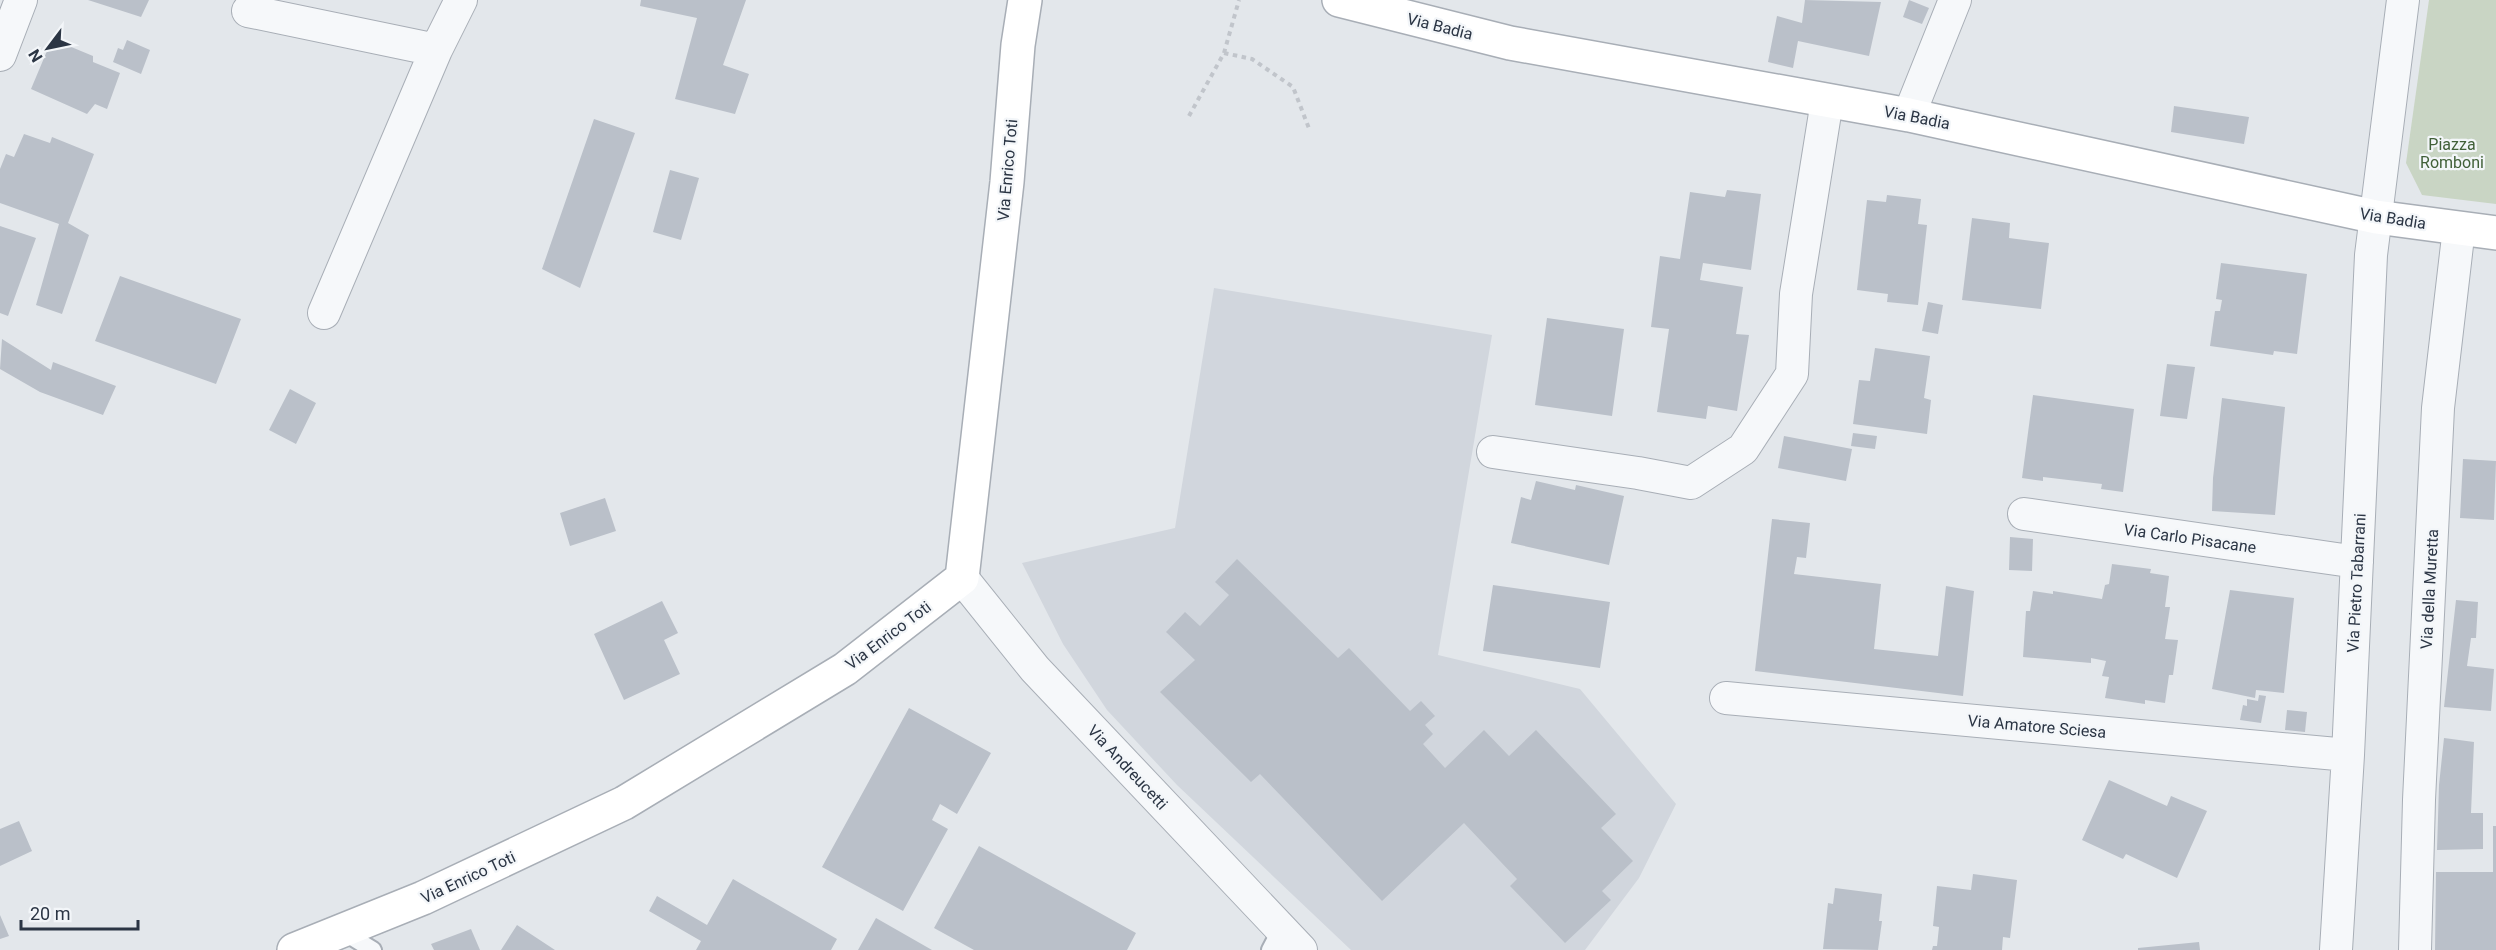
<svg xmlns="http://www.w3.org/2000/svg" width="2496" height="950" viewBox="0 0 2496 950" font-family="Roboto,sans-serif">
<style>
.built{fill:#d1d6dd}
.green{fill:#c9d5c4}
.building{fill:#bac0c9}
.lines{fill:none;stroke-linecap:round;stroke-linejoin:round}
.lane-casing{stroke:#a8aeb6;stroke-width:20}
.street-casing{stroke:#a8aeb6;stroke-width:34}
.secondary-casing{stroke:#a8aeb6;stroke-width:36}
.path{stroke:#c1c5cb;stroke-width:4;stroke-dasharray:4.5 4.5;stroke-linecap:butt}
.lane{stroke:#f6f8fa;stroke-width:16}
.street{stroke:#f6f8fa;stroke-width:32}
.secondary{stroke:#fff;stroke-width:33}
.labels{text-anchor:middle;stroke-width:4.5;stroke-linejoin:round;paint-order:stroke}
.street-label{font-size:16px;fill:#2b3544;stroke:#f3f6f9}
.park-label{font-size:16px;fill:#416038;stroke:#f3f6f9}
</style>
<rect width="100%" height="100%" fill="#e3e7eb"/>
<path class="built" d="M1214 288 1492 335 1438 655 1580 689 1676 804 1639 878 1585 950H1351L1177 785 1107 710 1063 644 1022 563 1175 528Z"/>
<path class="green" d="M2429 0H2496V204L2422 195 2406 163Z"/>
<path class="building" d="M88 0H149L141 17Z
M641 0H746L723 65 749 74 735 114 675 99 697 18 640 6Z
M1805 0 1881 2 1869 56 1798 41 1793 68 1768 62 1777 16 1802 23Z
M1909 0 1929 8 1922 24 1903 17Z
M52 39 93 56V62L120 73 107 109 95 104 87 114 31 89Z
M127 40 150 50 141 74 113 62 118 48 123 50Z
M2174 106 2249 117 2244 144 2171 132Z
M594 119 635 133 580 288 542 269Z
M24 134 50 143 52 137 94 154 68 223 89 235 62 314 36 305 59 224 0 203V169L6 154 14 157Z
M670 170 699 178 681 240 653 232Z
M1727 190 1761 194 1751 270 1703 263 1700 280 1743 287 1736 334 1749 335 1737 411 1708 406 1706 419 1657 412 1669 329 1651 327 1660 256 1680 259 1690 192 1725 197Z
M1887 195 1921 199 1918 224 1927 225 1918 305 1887 302 1888 294 1857 290 1867 200 1886 202Z
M1972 218 2010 223 2009 238 2049 243 2041 309 1962 300Z
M0 226 36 238 8 316 0 313Z
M2221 263 2307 274 2297 354 2274 351 2273 355 2210 346 2215 311H2220L2222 300 2216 299Z
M120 276 241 319 216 384 95 341Z
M1928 302 1943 305 1938 334 1922 331Z
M1547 318 1624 329 1612 416 1535 405Z
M2 339 51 370 53 362 116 386 103 415 40 392 0 369Z
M1875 348 1930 356 1924 398 1931 400 1927 434 1853 424 1859 380 1870 381Z
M2167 364 2195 367 2187 419 2160 416Z
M290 389 316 403 296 444 269 430Z
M2033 395 2134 409 2123 492 2101 489 2102 484 2043 477V481L2022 478Z
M2222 398 2285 407 2275 515 2212 511 2213 478Z
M1853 433 1877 436 1875 449 1851 446Z
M1784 436 1852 449 1846 481 1778 468Z
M2463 459 2496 461 2494 520 2460 518Z
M1536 481 1575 490 1576 485 1624 496 1609 565 1511 543 1521 497 1531 500Z
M605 498 616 531 570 546 560 513Z
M1772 519 1810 523 1806 558 1797 557 1794 574 1881 584 1874 649 1938 656 1946 586 1974 591 1963 696 1755 671Z
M2010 537 2033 539 2032 571 2009 570Z
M1237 559 1338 658 1349 648 1410 711 1421 701 1435 716 1425 725 1433 734 1423 744 1445 768 1484 730 1509 756 1536 730 1616 814 1601 828 1633 861 1602 891 1611 900 1565 943 1510 886 1517 879 1464 823 1382 901 1260 774 1251 782 1160 692 1195 660 1166 632 1185 612 1200 626 1229 595 1215 582Z
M2112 564 2151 569 2150 573 2169 576 2165 607H2170L2165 639 2178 640 2173 675H2169L2165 703 2145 700V704L2105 698 2109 677 2102 676 2106 661 2091 658V663L2023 657 2026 611H2030L2033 591 2053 594V591L2102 599 2105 585 2109 584Z
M1493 585 1610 602 1600 668 1483 651Z
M2230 590 2294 598 2284 693 2256 690 2255 698 2212 689Z
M2456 600 2478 602 2476 638H2471L2467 666 2494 669 2491 711 2444 707Z
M662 601 678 633 664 640 680 674 624 700 594 634Z
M2259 695 2266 696 2261 723 2240 720 2243 705 2247 706V699L2258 701Z
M909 708 991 753 957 814 940 804 932 820 948 829 903 911 822 867Z
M2287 710 2307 712 2305 732 2285 730Z
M2444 738 2474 742 2471 813H2483V849L2437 850 2439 785Z
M2109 780 2167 806 2171 796 2207 811 2177 878 2126 854 2123 859 2082 840Z
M19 821 32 851 0 866V829Z
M2493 826H2496V950H2435L2436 872H2493Z
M979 846 1136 933 1127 950H974L934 928Z
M1973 874 2017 880 2010 938 2003 937 2002 950H1932L1933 946H1937L1939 927 1933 926 1937 886 1971 890Z
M733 879 837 939 831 950H696L701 941 649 911 657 896 707 925Z
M1835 888 1882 894 1879 921H1882L1878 950 1823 949 1828 903 1833 904Z
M0 915 9 936 0 939Z
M876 918 932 950H858Z
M517 925 555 950H501Z
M471 929 480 950H434L431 944Z
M2199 942 2200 950H2138V948Z"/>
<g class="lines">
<g class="lane-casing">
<path id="lane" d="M342 931 373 950
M1270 950 1281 929"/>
</g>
<g class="street-casing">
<path id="street" d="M248 11 436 50
M0 55 21 0
M1909 115 1955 0
M324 313 436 50 461 0
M1493 452 1638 473 1691 483 1743 449 1792 374 1796 294 1827 101
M2024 514 2357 562
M962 578 1035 669 1301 950
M1726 698 2348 755
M2336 950 2348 755 2371 255 2403 0
M2415 950 2419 800 2438 408 2459 228"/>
</g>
<g class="secondary-casing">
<path id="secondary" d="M1339 0 1510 43 1909 115 2376 217 2496 233
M294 950 423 898 624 803 845 669 962 578 1007 182 1018 45 1025 0"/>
</g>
<path class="path" d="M1224 53 1252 59 1293 87 1310 131
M1189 116 1224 53 1239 0"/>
<use href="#lane" class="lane"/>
<use href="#street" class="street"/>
<use href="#secondary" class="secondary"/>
</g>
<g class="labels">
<g class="street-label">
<text transform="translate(1440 26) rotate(14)" y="6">Via Badia</text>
<text transform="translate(1917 117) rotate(11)" y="6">Via Badia</text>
<text transform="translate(1007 170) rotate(-85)" y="6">Via Enrico Toti</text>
<text transform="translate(2393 218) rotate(9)" y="6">Via Badia</text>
<text transform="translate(2190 538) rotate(8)" y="6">Via Carlo Pisacane</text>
<text transform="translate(2356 583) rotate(-87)" y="6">Via Pietro Tabarrani</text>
<text transform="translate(2429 589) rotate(-87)" y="6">Via della Muretta</text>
<text transform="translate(888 635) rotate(-37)" y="6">Via Enrico Toti</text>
<text transform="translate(2037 726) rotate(5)" y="6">Via Amatore Sciesa</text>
<text transform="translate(1128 767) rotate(47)" y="6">Via Andreucetti</text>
<text transform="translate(468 877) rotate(-25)" y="6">Via Enrico Toti</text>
</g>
<g class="park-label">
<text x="2452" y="150">Piazza<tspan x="2452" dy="18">Romboni</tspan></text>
</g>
</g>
<g transform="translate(48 48) rotate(238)" stroke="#f3f6f9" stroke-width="4.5" paint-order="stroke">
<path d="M0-4.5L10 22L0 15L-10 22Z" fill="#2b3544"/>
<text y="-9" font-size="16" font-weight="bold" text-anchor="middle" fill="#2b3544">N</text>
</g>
<path d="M21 920v9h117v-9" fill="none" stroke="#2b3544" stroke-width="3"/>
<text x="30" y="920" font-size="18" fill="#2b3544" stroke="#f3f6f9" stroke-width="4.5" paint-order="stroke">20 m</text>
</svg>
